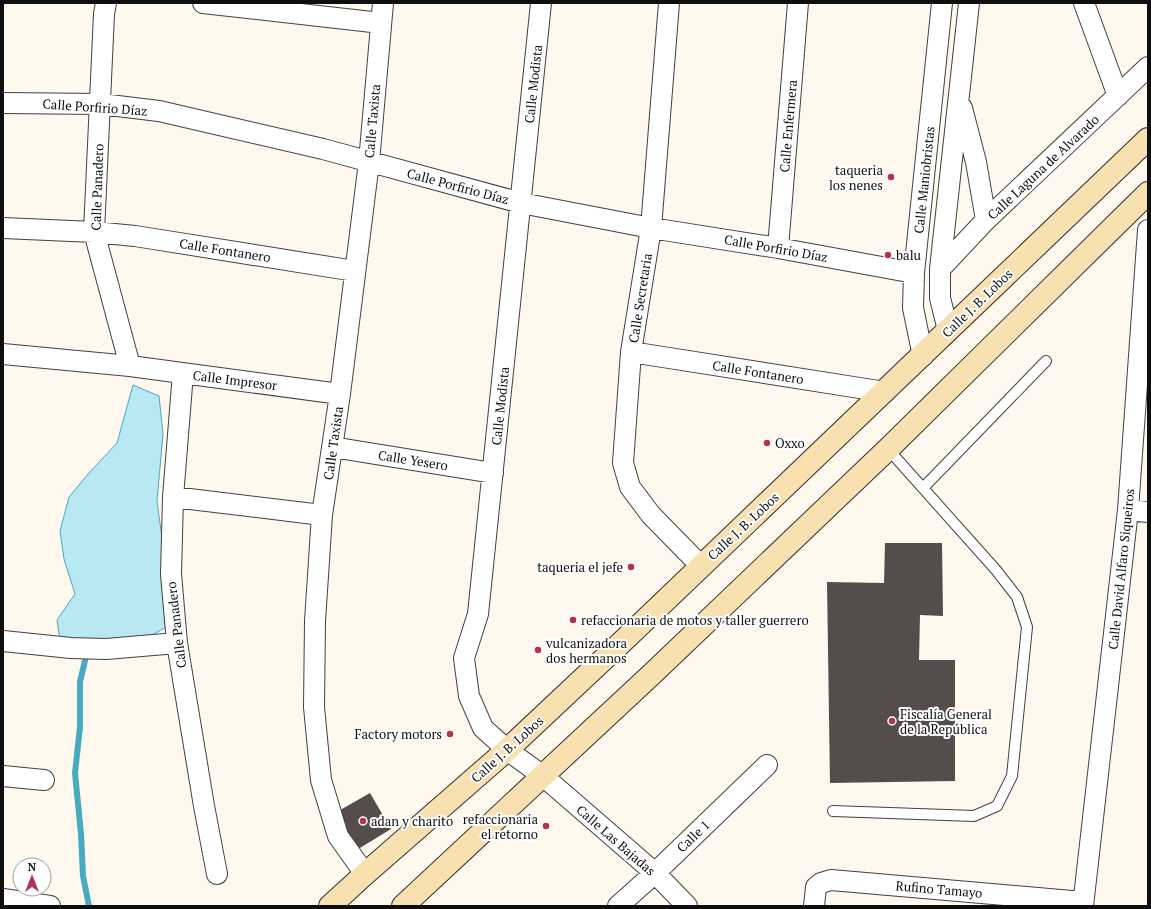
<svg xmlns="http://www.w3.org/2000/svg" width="1151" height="909" viewBox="0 0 1151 909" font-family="'PT Serif',serif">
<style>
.water{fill:#b8e8f1;stroke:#46abc1}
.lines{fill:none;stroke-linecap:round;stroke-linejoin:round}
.stream{stroke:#46abc1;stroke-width:6}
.building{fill:#554d4b}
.service-casing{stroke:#414141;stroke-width:12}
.minor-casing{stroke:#414141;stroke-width:22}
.secondary-casing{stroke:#303030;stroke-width:24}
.service{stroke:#fff;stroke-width:10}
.minor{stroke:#fff;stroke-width:20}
.secondary{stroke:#f8e0b0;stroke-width:22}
.poi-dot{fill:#b13253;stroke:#fff;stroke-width:1.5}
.labels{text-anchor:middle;stroke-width:4;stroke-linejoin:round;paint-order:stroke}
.street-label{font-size:13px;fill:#0e0e0e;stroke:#fff}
.poi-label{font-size:13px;fill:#0e0e0e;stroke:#fff;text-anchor:start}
</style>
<rect width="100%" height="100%" fill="#fef8ef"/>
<path class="water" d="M133 385 159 396 163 434 157 501 165 561 166 627 142 641 60 640 57 620 75 594 64 559 60 531 69 497 89 473 117 443Z"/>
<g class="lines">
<path class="stream" d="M87 652 80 682V727L75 773 81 834 83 876 89 906"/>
</g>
<path class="building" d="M885 543H942L943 616 920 615 919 660H955V781L830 783 827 582 884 583Z
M370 793 391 829 355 851 335 813Z"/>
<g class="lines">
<g class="service-casing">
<path id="service" d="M923 488 1046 361
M833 811 974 816 997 806 1012 776 1027 627 1017 597 996 570 888 449"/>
</g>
<g class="minor-casing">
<path id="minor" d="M106 3 104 14 94 232 130 366
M203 3 381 23
M541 3 478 614 464 658 469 696 483 728 507 750 543 776 655 873 687 906
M669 3 651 228 631 352 623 463 630 487 651 515 701 566
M1084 3 1118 96
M3 103 101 104 159 111 323 149 521 203 651 228 778 248 914 273
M962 108 976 162 986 220
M3 228 94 232 135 236 355 271
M778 248 798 3
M940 269 986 220 1148 67
M948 330 940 298V269L969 3
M631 352 885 392
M3 354 130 366 340 394
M923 356 913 308 914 273 942 3
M183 373 173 497 171 574 177 643 204 806 217 874
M332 447 493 473
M173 497 322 515
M1128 510 1148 512
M3 641 71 648 106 649 177 643
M3 776 44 780
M365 874 338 836 321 780 314 707 315 621 322 515 340 394 369 162 383 3
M3 899 50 906
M618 906 655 873 767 765
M814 906 816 887 821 883 831 880 1083 902
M1083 906 1128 510 1148 230"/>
</g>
<g class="secondary-casing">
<path id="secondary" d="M330 906 365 874 507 750 622 642 1148 139
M403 906 652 674 888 449 1148 193"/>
</g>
<use href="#service" class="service"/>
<use href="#minor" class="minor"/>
<use href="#secondary" class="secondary"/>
</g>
<g class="poi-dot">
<circle cx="891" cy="177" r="4"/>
<circle cx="888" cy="255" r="4"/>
<circle cx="767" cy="443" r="4"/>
<circle cx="631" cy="567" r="4"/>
<circle cx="573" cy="620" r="4"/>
<circle cx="538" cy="650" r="4"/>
<circle cx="892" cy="721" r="4"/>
<circle cx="450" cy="734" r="4"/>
<circle cx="363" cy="821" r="4"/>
<circle cx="546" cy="826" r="4"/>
</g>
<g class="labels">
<g class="street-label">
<text transform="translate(533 84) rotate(-84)" y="5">Calle Modista</text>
<text transform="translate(95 107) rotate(4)" y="5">Calle Porfirio Díaz</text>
<text transform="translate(372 121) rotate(-85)" y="5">Calle Taxista</text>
<text transform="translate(788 126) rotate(-85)" y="5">Calle Enfermera</text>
<text transform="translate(1043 167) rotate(-43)" y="5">Calle Laguna de Alvarado</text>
<text transform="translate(924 180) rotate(-84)" y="5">Calle Maniobristas</text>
<text transform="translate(458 186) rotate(15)" y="5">Calle Porfirio Díaz</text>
<text transform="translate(97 187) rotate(-88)" y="5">Calle Panadero</text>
<text transform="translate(776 248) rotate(10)" y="5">Calle Porfirio Díaz</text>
<text transform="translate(225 250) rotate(9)" y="5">Calle Fontanero</text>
<text transform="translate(640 298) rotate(-81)" y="5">Calle Secretaria</text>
<text transform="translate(977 303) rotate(-44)" y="5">Calle J. B. Lobos</text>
<text transform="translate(758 372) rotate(9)" y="5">Calle Fontanero</text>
<text transform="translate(235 380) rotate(7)" y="5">Calle Impresor</text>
<text transform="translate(500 406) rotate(-84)" y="5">Calle Modista</text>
<text transform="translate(333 443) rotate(-82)" y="5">Calle Taxista</text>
<text transform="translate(413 460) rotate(9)" y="5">Calle Yesero</text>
<text transform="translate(743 526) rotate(-43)" y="5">Calle J. B. Lobos</text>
<text transform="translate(1121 569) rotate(-84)" y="5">Calle David Alfaro Siqueiros</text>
<text transform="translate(176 625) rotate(-97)" y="5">Calle Panadero</text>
<text transform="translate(507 749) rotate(-42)" y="5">Calle J. B. Lobos</text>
<text transform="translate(693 836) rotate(-44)" y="5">Calle 1</text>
<text transform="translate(616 840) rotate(41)" y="5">Calle Las Bajadas</text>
<text transform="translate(939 889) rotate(5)" y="5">Rufino Tamayo</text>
</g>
<g class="poi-label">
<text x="883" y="175" text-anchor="end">taqueria<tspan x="883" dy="15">los nenes</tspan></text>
<text x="896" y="260">balu</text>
<text x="775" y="448">Oxxo</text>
<text x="623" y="572" text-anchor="end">taqueria el jefe</text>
<text x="581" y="625">refaccionaria de motos y taller guerrero</text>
<text x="546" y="648">vulcanizadora<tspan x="546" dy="15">dos hermanos</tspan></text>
<text x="900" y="719">Fiscalía General<tspan x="900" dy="15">de la República</tspan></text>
<text x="442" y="739" text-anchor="end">Factory motors</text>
<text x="538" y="824" text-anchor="end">refaccionaria<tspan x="538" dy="15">el retorno</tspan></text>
<text x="371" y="826">adan y charito</text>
</g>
</g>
<rect width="1151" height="909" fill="none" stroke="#0e0e0e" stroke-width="8"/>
<g transform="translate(32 877)"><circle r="19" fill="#ffffff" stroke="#9f9f9f"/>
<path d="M0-3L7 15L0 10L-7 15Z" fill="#b13253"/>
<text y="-6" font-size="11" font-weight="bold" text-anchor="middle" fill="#0e0e0e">N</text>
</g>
</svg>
